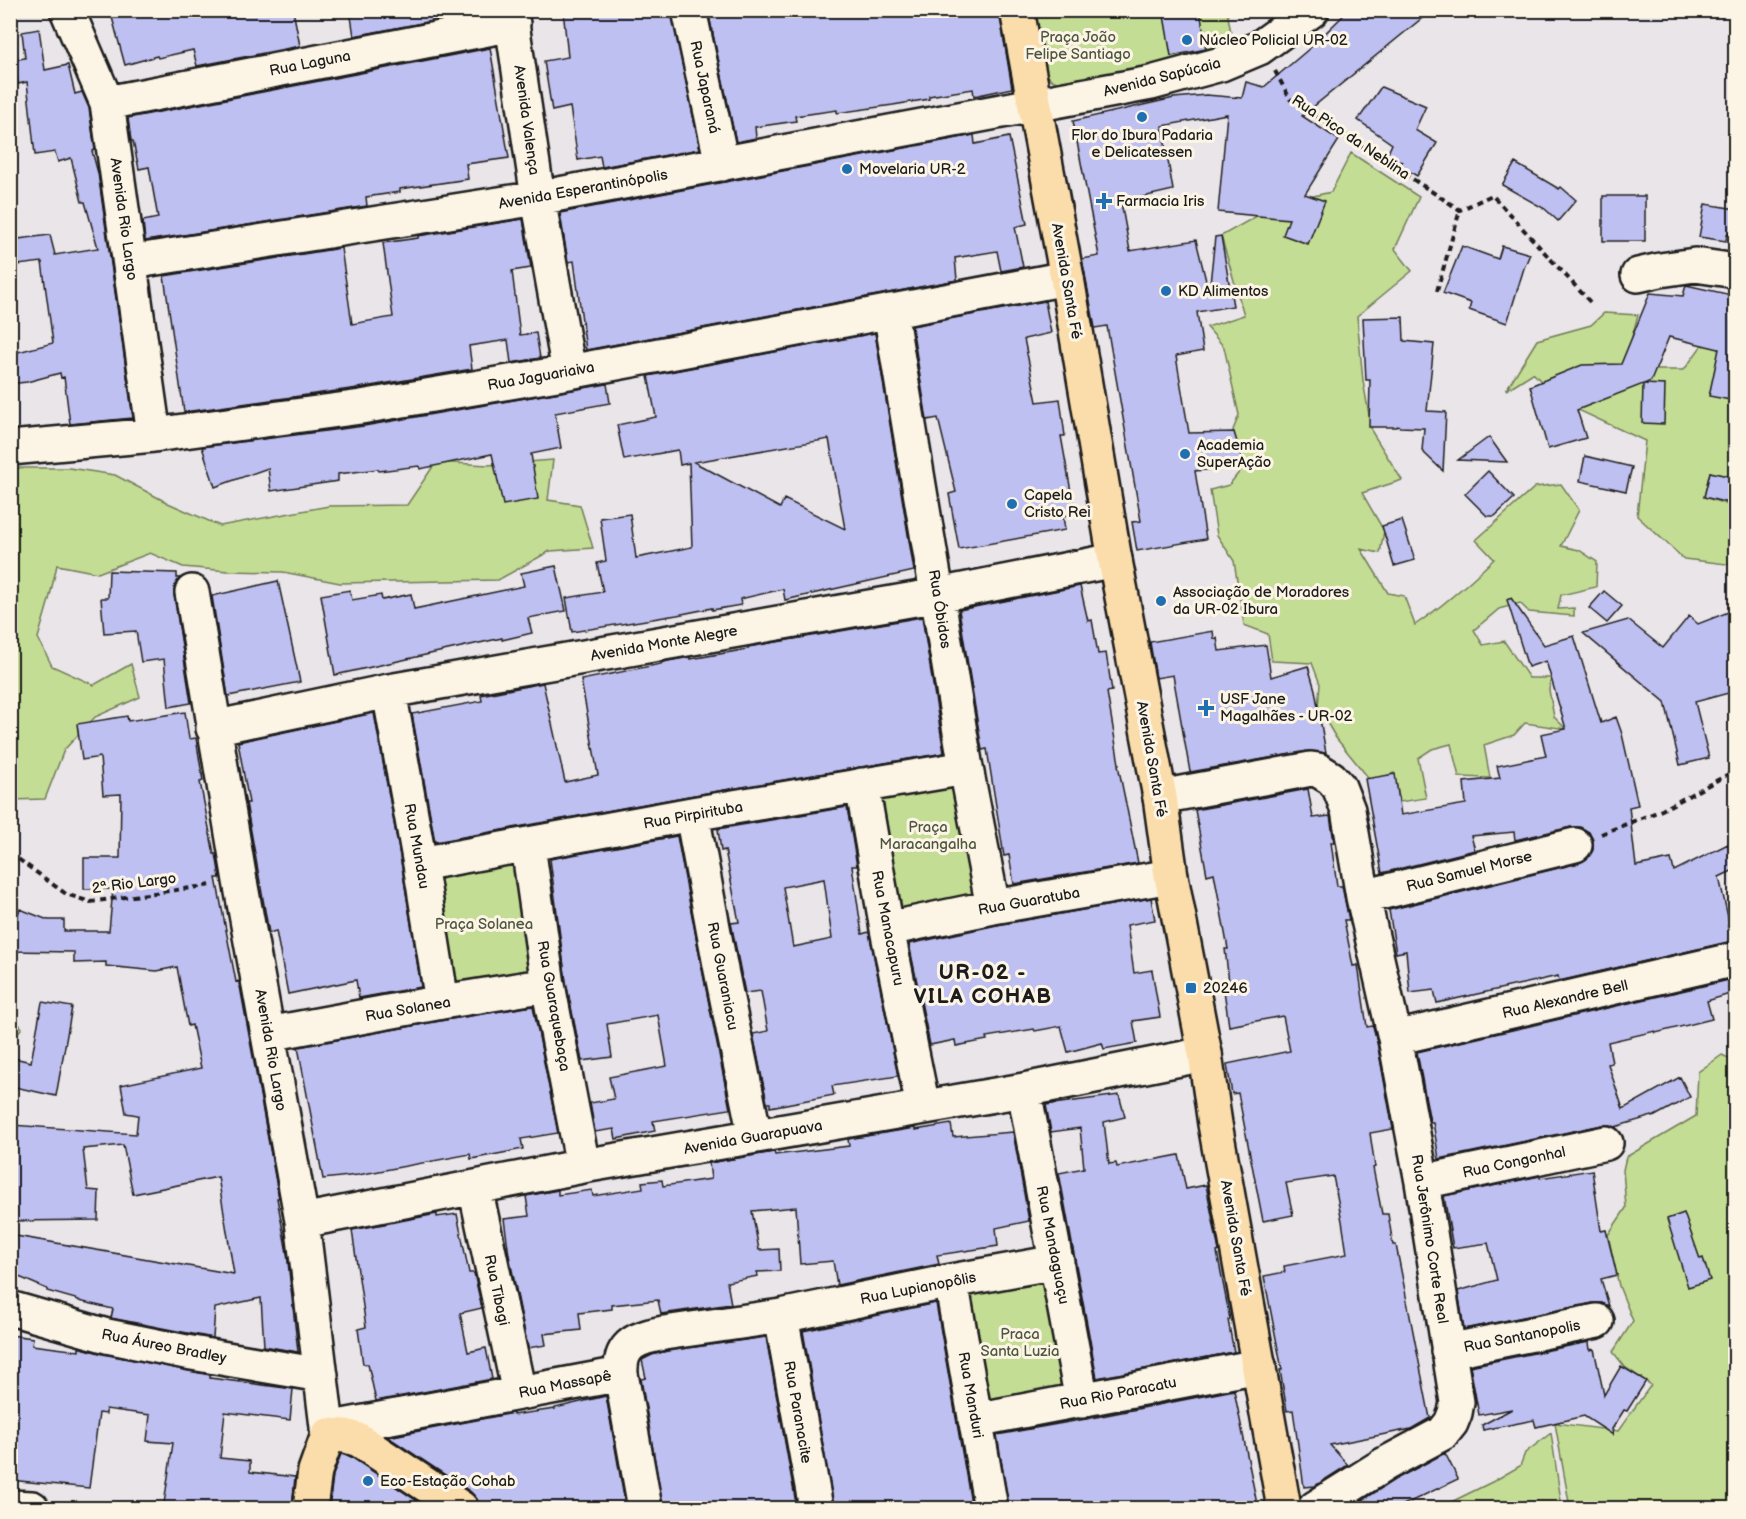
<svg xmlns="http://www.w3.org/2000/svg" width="1746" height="1519" viewBox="0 0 1746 1519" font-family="'Balsamiq Sans',sans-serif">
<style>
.green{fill:#c4dd94;stroke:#707c58;stroke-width:1.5}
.building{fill:#bfc0f2;stroke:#1c1c1c;stroke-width:1.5;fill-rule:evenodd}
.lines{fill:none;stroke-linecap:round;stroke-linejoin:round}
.minor-casing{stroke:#1c1c1c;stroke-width:38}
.major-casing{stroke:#1c1c1c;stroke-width:38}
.path{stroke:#1c1c1c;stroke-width:4;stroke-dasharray:6 4.5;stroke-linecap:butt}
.minor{stroke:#fcf5e5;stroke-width:33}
.major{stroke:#fbddab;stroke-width:33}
.poi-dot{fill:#1f6fb2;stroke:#fcf5e5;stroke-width:2}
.labels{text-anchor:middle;stroke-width:6;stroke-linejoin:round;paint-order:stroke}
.park-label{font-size:15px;fill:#4e5640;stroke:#fcf5e5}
.poi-label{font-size:15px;fill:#1c1c1c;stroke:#fcf5e5;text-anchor:start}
.street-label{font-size:15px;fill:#1c1c1c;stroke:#fcf5e5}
.district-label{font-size:21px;font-weight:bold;letter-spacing:1.5px;fill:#1c1c1c;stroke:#fcf5e5}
</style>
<rect width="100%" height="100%" fill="#eae5e9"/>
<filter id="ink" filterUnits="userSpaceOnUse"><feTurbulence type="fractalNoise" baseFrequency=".0167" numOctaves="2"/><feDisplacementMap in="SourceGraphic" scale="12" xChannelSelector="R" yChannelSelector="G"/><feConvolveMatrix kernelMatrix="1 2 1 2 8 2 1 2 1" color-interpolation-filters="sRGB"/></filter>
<g filter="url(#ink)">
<path class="green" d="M1032 11H1227L1234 49 1223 54 1059 83 1052 80 1044 72Z
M1351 153 1419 197 1395 249 1412 271 1357 316 1363 381 1372 432 1402 480 1362 493 1384 531 1380 553 1361 549 1388 593 1404 596 1415 625C1444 605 1469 583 1494 559L1476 540 1535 487 1561 484 1579 510 1561 546 1579 550 1597 562 1596 587 1561 595 1558 609 1574 608V616L1529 612 1520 603 1499 609 1474 630 1483 645 1504 641 1529 678H1551L1549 690 1554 717 1566 729 1525 723 1514 735 1484 745 1490 778 1459 777 1451 744 1432 749 1418 758 1426 798 1400 802 1394 773 1371 781 1336 738 1318 707 1320 684 1312 663 1272 661 1268 634 1244 625 1234 561 1217 535 1210 490 1229 485 1244 466 1233 430 1239 415 1224 347 1207 327 1244 315 1221 236 1278 204 1331 192Z
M1604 313 1638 315 1632 337 1651 370H1684L1702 345 1735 330V478L1710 472 1704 497 1735 507V565L1684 559 1637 516 1645 441 1561 402 1533 373 1506 390 1537 340 1591 325Z
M553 460 548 500 580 505 593 548 550 551 498 580 340 583 283 572 228 571 183 567 150 553 98 573 57 565 49 600 38 638 52 666 94 685 131 664 140 697 95 717 64 750 45 799 11 800 10 468H69L115 475 168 503 220 526 329 506 407 505 436 462 488 465Z
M945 781 957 788 978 881 973 900 903 909 897 901 880 805 883 792Z
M515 861 530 969C512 976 471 984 452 983L432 874Z
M10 1013 22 1028 11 1040H10Z
M1722 1055 1735 1061 1736 1457 1730 1466 1735 1479V1508H1570L1555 1423 1618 1431 1651 1385 1625 1367 1613 1352 1633 1321 1619 1286 1608 1235 1626 1208 1623 1170 1626 1157 1696 1116 1698 1072Z
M1046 1272 1069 1386 988 1402 969 1294Z
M1551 1433 1562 1508H1439L1494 1481 1520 1466 1525 1453Z"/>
<path class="building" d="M110 10H293L300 46 197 66 193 50 158 58 157 56 125 65Z
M350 10H484V11L354 36Z
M563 10H671L700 149 602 167 600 156 578 160 570 107 552 111 544 61 568 57Z
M713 10H999L1012 88 974 96 973 89 929 96V99L893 105 837 113V110L795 116 796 121 755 127 756 138 736 142 708 11Z
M1163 10H1200L1206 49 1171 56Z
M1349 10H1432L1302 116 1339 140 1305 194 1325 201 1308 244 1283 235 1289 219 1218 212 1227 114 1162 126 1173 190 1121 202 1130 251 1196 240 1209 293 1215 237 1221 236 1233 306 1197 312 1203 351 1176 356 1189 433 1234 432 1244 466 1195 471 1206 539 1137 551 1132 522 1141 521 1107 326 1095 328 1082 259 1099 256 1073 121 1174 98 1206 95 1242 98 1246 82 1264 87 1310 48Z
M39 29 45 70 68 65 75 94 82 92 89 108 95 150 92 151 98 173 133 418 70 424 64 377 61 378 60 373 27 382 10 384V354L53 343 42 262 10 266V240L50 235 55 255 98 248 85 202H82L71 158 58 162 55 152 35 155 27 82 18 84 14 60 25 58 22 32Z
M490 48 509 158 466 164 468 179 400 189V192L366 197 367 206 145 241 143 221 158 218 149 167 139 169 133 141H131L128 118Z
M1381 87 1426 106 1415 130 1437 143 1417 176 1400 166 1402 162 1387 155 1392 144 1358 120Z
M974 135 975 144 1009 137 1027 224 1015 227 1023 267 1001 271 997 251 955 258 957 280 586 350 574 261 568 262 560 213Z
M1515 163 1559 189 1561 187 1576 200 1558 221 1545 209 1502 185Z
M1603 196H1645V241H1603Z
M1705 204 1736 209V235L1727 234 1726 241 1699 237Z
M523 219 531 268 512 271 520 335 536 333 540 358 511 363 508 340 469 346 472 369 358 388 184 412 164 276 341 248 352 324 393 317 383 243 418 238V236Z
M1462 246 1498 259 1502 246 1530 254 1524 268 1507 323 1469 310 1471 303 1443 293Z
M1686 285 1736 296V401L1709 396 1719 349 1669 337 1651 381 1644 384 1665 385 1664 424 1642 423 1643 384 1577 410 1586 438 1548 449 1530 386 1582 365 1621 364 1650 293 1683 296Z
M1045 301 1051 333 1024 339 1037 402 1060 399 1065 436H1061L1075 514 1063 516 1065 530 959 549 949 494 956 492 938 418 927 420 912 326Z
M1403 317 1404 341 1434 344 1427 411 1446 412 1443 471 1422 451 1424 428 1400 427 1398 426 1396 427H1369L1370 380H1366L1363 318Z
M875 333 914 571 785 600 783 589 740 599 741 605 712 610V608L677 615 572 632 566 598 603 592 597 563 606 561 600 518 630 514 636 558 692 547 689 463 680 465 678 450 624 460 617 425 656 417 648 376ZM829 439 845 529 784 499 780 508 694 462Z
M607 384 610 403 555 413 561 448 531 454 538 499 503 505 492 454 420 469 419 466 379 471 378 469 338 474V481L271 491 268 468 215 487 202 447 364 426Z
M1489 437 1507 462 1458 460Z
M1585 456 1632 467 1626 491 1580 481Z
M1488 471 1514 498 1495 516H1487L1465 494Z
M1710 472 1736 478V505L1704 497Z
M1402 520 1415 560 1394 566 1382 526Z
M556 566 566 611 528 618 532 633 502 640V638L335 675 321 595 350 590 352 600 381 595 382 600 411 594 414 609 524 586 521 573Z
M109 571 177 573V578H180L175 585 174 595 191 703 169 707 164 659 141 662 136 631 104 633 101 598H108Z
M278 581 300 682 228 696 212 596Z
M1080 586 1088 621 1092 620 1098 654 1106 653 1112 691 1107 692 1119 764 1118 765 1138 863 1014 884 1009 855 1004 856 987 749 982 750 959 610Z
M1604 591 1622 606 1607 623 1589 608Z
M1511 598 1544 645 1574 636 1601 723 1616 717 1622 734 1638 805 1629 807 1636 866 1671 859 1674 871 1728 844 1736 859V869L1719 877 1730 926H1728L1732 941 1559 981 1558 976 1437 1003 1434 990 1410 993 1406 951 1396 953 1389 910 1579 863 1588 858 1593 850V840L1589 832 1580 827H1571L1515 840 1514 832 1471 836 1475 850 1382 873 1365 779 1395 774 1401 815 1466 804 1464 782 1500 778 1497 766 1546 756 1541 734 1566 729 1546 661 1528 667 1507 600Z
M1736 609V691L1695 702 1709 758 1680 765 1665 702 1583 633 1628 620 1663 648 1689 616 1698 624Z
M922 617 944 753 689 796 435 842 412 714 482 701 481 695 543 683 565 782 598 775 581 680 661 664V663L668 661 690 657V659L748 649V647Z
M1213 631 1214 639 1217 638 1219 651 1266 645 1271 677 1308 666 1315 690 1326 753 1308 751 1190 772 1173 675 1156 678 1150 642Z
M185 712 189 739 196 738 203 781 200 782 214 854H216L220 878H216L236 982 239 981 279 1198H277L287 1253 298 1352 264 1346 261 1298 215 1308 213 1338 111 1318 113 1309 79 1301V1300L47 1291V1289L10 1273V1235L234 1274 218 1177 133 1194 123 1145 83 1149 88 1190 99 1191 98 1220 10 1221 12 1125 136 1134 138 1115 126 1113 121 1085 201 1068 192 1025 188 1026 177 967 157 971 106 966V962L74 963V952L10 951V935L20 909 48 920H64V931H109L113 889H84V858H120L121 794 103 795 100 757 82 760 77 724 127 716 128 721Z
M374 713 402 867 421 987 359 998 356 980 288 994 276 931 269 933 246 803H249L238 742Z
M1308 789 1313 818 1330 816 1334 842H1331L1337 886H1342L1349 920H1344L1353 966 1358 965 1367 1027 1373 1026 1377 1042 1393 1129 1370 1133 1375 1167 1373 1168 1382 1214H1388L1393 1245H1396L1430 1418 1411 1429 1330 1445 1348 1465 1315 1486 1304 1487 1293 1410 1287 1411 1280 1370H1282L1264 1276 1285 1272 1284 1266 1347 1254 1342 1221 1333 1176 1286 1183 1293 1215 1263 1221 1238 1093 1232 1094 1227 1064 1290 1051 1283 1016 1229 1026 1223 983 1229 982 1225 949H1228L1214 873 1207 875 1195 810Z
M847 807 857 866H852L862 934 869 932 898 1076 832 1086 834 1095 770 1107V1103H767L753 1034 768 1031 761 991 745 993 731 923 739 922 725 850 721 851 718 829ZM824 879 832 939 793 947 783 887Z
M677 836 702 969 730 1109 653 1121 655 1131 616 1139 614 1129 595 1132 590 1103 614 1099 609 1077 667 1066 658 1015 607 1024 612 1057 582 1061 566 982 550 859Z
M1151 898 1155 920 1127 925 1134 973 1152 970 1160 1017 1133 1021 1137 1043 1104 1049 1102 1043 1068 1052 1061 1026 1035 1031 1034 1029 986 1037 987 1040 956 1046 955 1040 930 1045 909 944 997 925Z
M1729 980 1733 993 1707 1001 1712 1019 1656 1033 1655 1031 1608 1042 1612 1063 1608 1064 1623 1109 1680 1077 1690 1097 1653 1117 1652 1116 1615 1127 1611 1125H1602L1439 1159 1433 1122H1430L1417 1052Z
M42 1002 72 1007 56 1096 10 1086V1057L31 1062Z
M533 1006 558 1133 521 1139 523 1149 471 1159 470 1154 358 1175 323 1179 298 1047 445 1020Z
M1119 1095 1125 1117 1104 1122 1109 1164 1116 1163 1117 1167 1179 1155 1186 1189 1206 1185 1219 1251 1217 1252 1230 1319 1228 1320 1234 1352 1097 1378 1059 1173 1084 1168 1080 1128 1051 1132 1046 1105Z
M951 1124 953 1137 1013 1132 1029 1221 996 1228 998 1246 937 1255 939 1264 837 1285 833 1261 800 1264 796 1207 752 1211 759 1250 779 1249 780 1271 757 1272 758 1276 727 1282 731 1304 661 1314 658 1300 612 1305V1309L579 1313 581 1330 544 1334 546 1345 528 1348 509 1255 504 1219 529 1216 526 1196 558 1190V1195L592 1190 593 1196 643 1188 642 1182 662 1180 663 1186 711 1179 709 1163 774 1152 775 1155 849 1146 848 1139 915 1128V1130Z
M1592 1170 1601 1231 1606 1230 1617 1275 1601 1279 1609 1306 1602 1303H1593L1464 1329 1458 1291 1497 1280 1488 1243 1453 1248 1444 1196 1540 1176V1178Z
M1684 1213 1700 1259 1703 1258 1710 1280 1688 1287 1667 1219Z
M437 1214V1217L457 1214 469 1273H474L482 1308 460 1313 468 1352 486 1348 492 1379 376 1401 368 1364H363L358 1329 366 1327 352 1230Z
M936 1303 972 1509H834L803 1331Z
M10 1335 33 1338 32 1345 79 1351V1348H82L103 1354 210 1375V1378L293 1389 290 1420 225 1412 220 1458 250 1461V1472L295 1477 292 1508 248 1503 247 1508 216 1506V1508L164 1504 173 1443 147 1441 150 1415 106 1409V1414L99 1413 89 1488 10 1480Z
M766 1337 797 1509H663L641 1379 646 1378 642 1360 652 1355 667 1351Z
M1589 1342 1590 1350 1594 1349 1604 1395 1621 1366 1646 1381 1627 1411 1624 1410 1612 1429 1613 1435 1584 1416 1536 1427 1534 1420 1483 1430 1482 1425 1512 1409 1479 1415 1470 1366Z
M1234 1390 1258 1509H1009L997 1435 1086 1419Z
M606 1396 626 1509H480L477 1499 471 1492 388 1437 513 1413V1415L555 1409V1408Z
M1445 1453 1458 1479 1395 1509H1349L1394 1480Z
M341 1454 351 1457 426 1507 406 1509H329L333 1475Z"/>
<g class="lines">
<g class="minor-casing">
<path id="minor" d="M67 10 107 103 154 435
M510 10 538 198 569 372
M689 10 722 164
M107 103 513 24
M131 262 538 198 1151 83 1221 64 1259 48 1312 10
M1638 275 1660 270 1695 265 1736 271
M890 311 966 768 993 907
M10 448 154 435 361 407 569 372 1067 278
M192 592 240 881 302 1221 328 1435
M389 691 420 864 442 1002
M213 728 389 691 938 595 1115 560
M862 785 887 929 923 1107
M1160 797 1311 769 1318 770 1331 778 1339 787 1348 810 1363 897 1395 1038 1422 1182 1457 1402 1455 1413 1451 1423 1443 1433 1385 1464 1315 1508
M692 814 720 965 755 1136
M528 846 548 985 583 1166
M420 864 692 814 966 768
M1363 897 1575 845
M887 929 993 907 1171 876
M268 1034 442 1002 548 985
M1395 1038 1736 959
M1024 1090 1082 1401
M1422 1182 1606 1143
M475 1187 519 1393
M302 1221 583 1166 1024 1090 1205 1054
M951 1281 991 1508
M10 1308 107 1336 186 1352 321 1375
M781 1316 816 1508
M1448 1351 1597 1321
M975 1420 1259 1366
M327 1429 621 1374
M10 1507 32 1508
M645 1508 621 1374C619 1343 638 1338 664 1333L781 1316 951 1281 1057 1262"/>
</g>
<g class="major-casing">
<path id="major" d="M1017 10 1067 278 1115 560 1160 797 1171 876 1205 1054 1215 1124 1284 1508
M310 1508 315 1471 328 1435 346 1436 359 1440 461 1508"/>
</g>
<path class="path" d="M1275 71 1290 99 1460 210 1492 195 1590 302
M1437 291 1460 210
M1601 834 1662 810 1736 770
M10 853 66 894 90 902 212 885"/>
<use href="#minor" class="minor"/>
<use href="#major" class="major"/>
</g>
</g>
<g class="poi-dot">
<circle cx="1187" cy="40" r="6"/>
<circle cx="1142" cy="117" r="6"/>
<circle cx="847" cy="169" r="6"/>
<path d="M1101 192h6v6h6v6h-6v6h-6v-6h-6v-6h6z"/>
<circle cx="1166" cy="291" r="6"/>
<circle cx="1185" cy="454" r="6"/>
<circle cx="1012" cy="504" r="6"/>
<circle cx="1161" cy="601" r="6"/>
<path d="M1203 699h6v6h6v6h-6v6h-6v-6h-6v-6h6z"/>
<rect x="1185" y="982" width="12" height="12" rx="3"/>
<circle cx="368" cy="1481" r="6"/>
</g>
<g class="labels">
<g class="park-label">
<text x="1078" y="42">Praça João<tspan x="1078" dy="17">Felipe Santiago</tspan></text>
<text x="928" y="832">Praça<tspan x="928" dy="17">Maracangalha</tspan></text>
<text x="484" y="929">Praça Solanea</text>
<text x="1020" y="1339">Praca<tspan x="1020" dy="17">Santa Luzia</tspan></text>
</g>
<g class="poi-label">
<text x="1199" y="45">Núcleo Policial UR-02</text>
<text x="1142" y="140" text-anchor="middle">Flor do Ibura Padaria<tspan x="1142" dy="17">e Delicatessen</tspan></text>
<text x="859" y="174">Movelaria UR-2</text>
<text x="1116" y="206">Farmacia Iris</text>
<text x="1178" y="296">KD Alimentos</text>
<text x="1197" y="450">Academia<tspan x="1197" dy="17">SuperAção</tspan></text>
<text x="1024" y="500">Capela<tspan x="1024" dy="17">Cristo Rei</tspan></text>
<text x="1173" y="597">Associação de Moradores<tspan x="1173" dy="17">da UR-02 Ibura</tspan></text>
<text x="1220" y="704">USF Jane<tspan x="1220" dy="17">Magalhães - UR-02</tspan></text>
<text x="1203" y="993">20246</text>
<text x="380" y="1486">Eco-Estação Cohab</text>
</g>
<g class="street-label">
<text transform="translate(310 63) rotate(-11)" y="5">Rua Laguna</text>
<text transform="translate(1162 77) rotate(-14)" y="5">Avenida Sapúcaia</text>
<text transform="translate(705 87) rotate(78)" y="5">Rua Japaraná</text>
<text transform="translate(527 120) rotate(82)" y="5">Avenida Valença</text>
<text transform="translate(1351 137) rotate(34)" y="5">Rua Pico da Neblina</text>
<text transform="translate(583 189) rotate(-10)" y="5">Avenida Esperantinópolis</text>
<text transform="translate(124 219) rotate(82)" y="5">Avenida Rio Largo</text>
<text transform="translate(1067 281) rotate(80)" y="5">Avenida Santa Fé</text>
<text transform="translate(541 376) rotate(-10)" y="5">Rua Jaguariaiva</text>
<text transform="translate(940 609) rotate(81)" y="5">Rua Óbidos</text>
<text transform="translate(664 643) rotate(-10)" y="5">Avenida Monte Alegre</text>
<text transform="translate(1152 759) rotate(80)" y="5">Avenida Santa Fé</text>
<text transform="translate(693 815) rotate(-10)" y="5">Rua Pirpirituba</text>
<text transform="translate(417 846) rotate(80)" y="5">Rua Mundau</text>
<text transform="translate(1469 871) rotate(-14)" y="5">Rua Samuel Morse</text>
<text transform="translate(134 883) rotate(-7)" y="5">2ª Rio Largo</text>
<text transform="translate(1029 901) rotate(-10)" y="5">Rua Guaratuba</text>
<text transform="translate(888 928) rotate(79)" y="5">Rua Manacapuru</text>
<text transform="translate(723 976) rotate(79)" y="5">Rua Guaraniacu</text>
<text transform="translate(1565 999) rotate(-13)" y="5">Rua Alexandre Bell</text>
<text transform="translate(554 1006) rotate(80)" y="5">Rua Guaraquebaça</text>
<text transform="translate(408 1009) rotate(-10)" y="5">Rua Solanea</text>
<text transform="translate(271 1050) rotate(80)" y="5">Avenida Rio Largo</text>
<text transform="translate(753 1137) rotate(-10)" y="5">Avenida Guarapuava</text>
<text transform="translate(1514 1162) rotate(-12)" y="5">Rua Congonhal</text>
<text transform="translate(1236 1238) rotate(80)" y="5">Avenida Santa Fé</text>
<text transform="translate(1430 1239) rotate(81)" y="5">Rua Jerônimo Corte Real</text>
<text transform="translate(1053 1245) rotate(79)" y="5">Rua Mandaguaçu</text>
<text transform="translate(918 1288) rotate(-11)" y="5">Rua Lupianopôlis</text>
<text transform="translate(497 1290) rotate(78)" y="5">Rua Tibagi</text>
<text transform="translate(1522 1336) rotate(-11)" y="5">Rua Santanopolis</text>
<text transform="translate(164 1346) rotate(11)" y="5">Rua Áureo Bradley</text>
<text transform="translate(565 1384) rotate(-11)" y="5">Rua Massapê</text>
<text transform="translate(1118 1393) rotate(-11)" y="5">Rua Rio Paracatu</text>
<text transform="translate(971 1395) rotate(80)" y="5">Rua Manduri</text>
<text transform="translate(798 1412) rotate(80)" y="5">Rua Paranacite</text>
</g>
<g class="district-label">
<text x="983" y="979">UR-02 -<tspan x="983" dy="24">VILA COHAB</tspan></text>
</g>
</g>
<rect width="1746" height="1519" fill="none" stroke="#fcf5e5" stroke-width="36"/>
<rect x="18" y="18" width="1710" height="1483" fill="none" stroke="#1c1c1c" stroke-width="2" filter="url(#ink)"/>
</svg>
